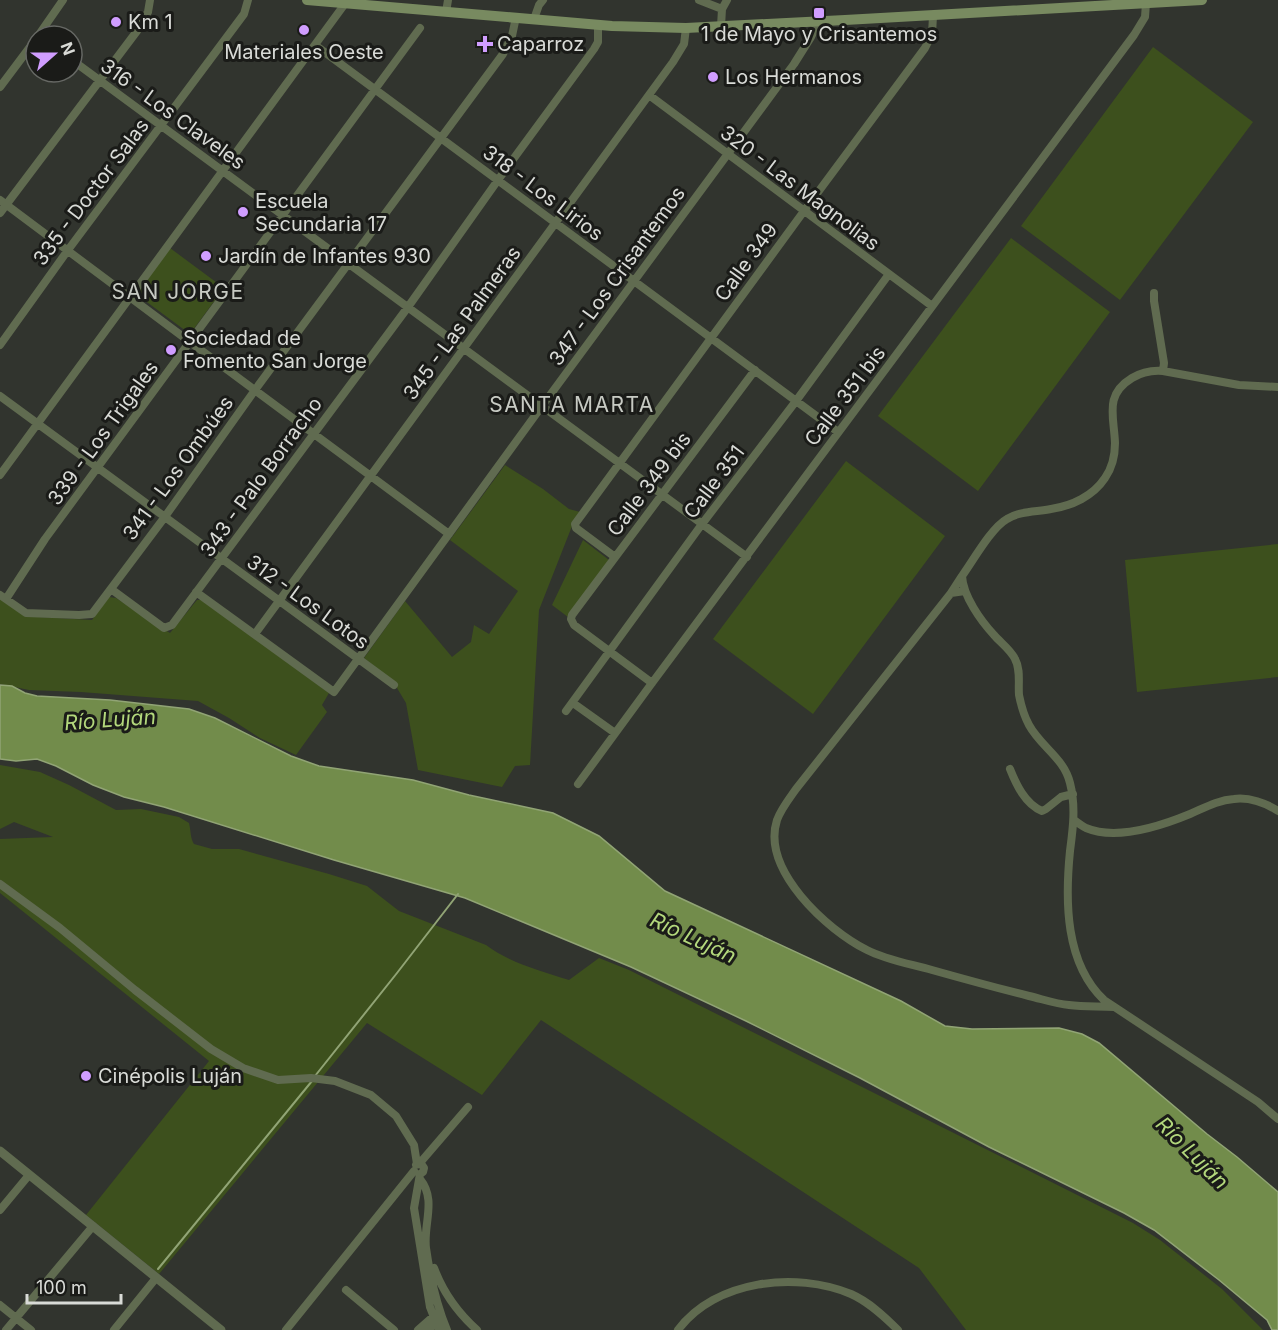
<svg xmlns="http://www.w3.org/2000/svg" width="1278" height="1330" viewBox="0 0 1278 1330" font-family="Inter,sans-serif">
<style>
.green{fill:#3d501d}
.water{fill:#728c4b;stroke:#91a475;stroke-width:1.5}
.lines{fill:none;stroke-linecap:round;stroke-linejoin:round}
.stream{stroke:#91a475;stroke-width:2}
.minor{stroke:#606b50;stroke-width:8}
.tertiary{stroke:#606b50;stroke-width:9}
.secondary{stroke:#788a60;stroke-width:10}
.poi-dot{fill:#d09dff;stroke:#1a1b18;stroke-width:2}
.labels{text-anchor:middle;stroke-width:6;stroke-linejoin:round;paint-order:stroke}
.poi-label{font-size:20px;fill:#d9dbd7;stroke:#1a1b18;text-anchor:start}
.street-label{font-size:20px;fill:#d9dbd7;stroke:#1a1b18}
.neighbourhood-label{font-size:21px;letter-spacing:1.5px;fill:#c7cac3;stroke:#1a1b18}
.water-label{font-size:21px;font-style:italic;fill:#b3d87c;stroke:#1a1b18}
</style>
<rect width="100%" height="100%" fill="#31342e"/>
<path class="green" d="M1153 47 1253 122 1120 300 1021 226Z
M1011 238 1110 312 978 491 878 416Z
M170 248 224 288 190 334 136 294Z
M846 461 945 536 813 714 713 639Z
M505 465 543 489 569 509 580 512 574 521 539 610 530 765 515 766 502 787 418 770 406 703 394 683 364 658 405 601 452 657 471 642 474 625 489 634 518 591 450 540Z
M583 540 609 560 568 617 552 605Z
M1278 544V677L1137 692 1125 560Z
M109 597 116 598 170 633 197 600H204L329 693 322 705 327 712 296 755 260 738 229 718 198 701 81 692 29 690 0 684V599L38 617 92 620Z
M0 765 40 772 69 785 116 810 141 809 179 817 189 823C191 831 190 838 194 844L212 849H239L329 874 367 886 399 911 486 945C510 963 541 971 569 980L599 958 629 970 1133 1223 1160 1240 1222 1289 1263 1330H966L919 1268 541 1020 482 1095 367 1023 159 1274 86 1215 209 1061 0 893V839L53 837 14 822 0 829Z"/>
<path class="water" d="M0 685 12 686 25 693 37 696 110 700 189 709 215 718 291 756 319 766 413 780 469 795 553 813 599 836 665 891 901 1001 945 1026 972 1029 1059 1028 1082 1034 1099 1043 1207 1134 1237 1157 1278 1192V1330H1272L1267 1320 1219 1280 1154 1230 1124 1213 989 1147 860 1078 746 1021 631 967 465 898 334 860 164 807 124 797 93 785 56 766 37 759 16 761 0 759Z"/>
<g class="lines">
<path class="stream" d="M315 1076 397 973 458 894
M158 1269 312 1081"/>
<path class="minor" d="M699 0 722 9
M446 12 448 0
M534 19 539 5 543 0
M721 26 722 9 727 0
M38 36 63 0
M315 45 838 432
M72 60 747 557
M0 87 36 39
M649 95 932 306
M0 200 190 342 449 534
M0 213 137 31 148 12 150 0
M1154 293V301L1164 363 1163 371
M0 345 68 250 244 14 248 0
M0 396 394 685
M0 475 347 1
M615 557 576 528 575 524 804 211 925 48 932 34 933 16
M962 576C973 561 991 528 1007 519 1020 511 1036 512 1051 509 1072 506 1093 496 1105 478 1112 468 1115 455 1115 443 1114 416 1104 395 1132 378 1142 372 1151 370 1163 371L1239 385 1278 387
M111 589 164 628 172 625 408 307 498 180 594 49 598 42V24
M965 591 951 593 796 789C789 799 781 809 777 820 761 870 827 930 867 950 886 960 911 964 932 970 964 979 997 988 1029 996 1042 999 1056 1004 1069 1005 1084 1007 1099 1006 1114 1007
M196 592 334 692 542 406 794 64 811 37 818 22
M951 593 962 576C963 596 981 621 994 635 1001 643 1011 650 1015 659 1021 670 1018 683 1019 695 1021 705 1024 716 1029 725 1041 747 1064 758 1070 783 1076 806 1073 828 1070 851 1065 901 1065 963 1104 1000L1258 1102 1278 1119
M0 595 26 613 79 615 92 614 164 518 255 390 503 54 512 36 516 17
M6 599 45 539 420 28
M255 634 673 62 684 44 686 28
M652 683 574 625 571 619 572 615 755 370
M573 703 615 733
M566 711 702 524 796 401 889 274
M1010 769C1016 784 1025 804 1042 811L1046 809 1061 797 1073 794
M578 784 652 683 1134 35 1145 17 1146 3
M1074 820C1078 823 1082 826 1086 828 1117 841 1161 826 1190 814 1204 808 1218 800 1234 799 1249 797 1266 803 1278 811
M0 884 60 928 135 990 211 1049 243 1068 278 1080 311 1078 335 1081 371 1095 396 1116 414 1145 417 1164
M419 1164 422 1165 424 1168 423 1172 420 1174 414 1208 430 1307 439 1330
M416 1165 419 1164 468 1107
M420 1179C437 1200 423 1224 426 1248 430 1276 436 1304 447 1330
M0 1210 29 1175
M434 1268C443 1292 458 1313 477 1330
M346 1290 394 1330
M0 1305 31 1330
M6 1330 93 1226
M114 1330 156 1278
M286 1330 414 1171
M418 1330 435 1315
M427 1330 439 1321
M678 1330C715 1280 796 1271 851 1294 869 1302 884 1316 898 1330"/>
<path class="tertiary" d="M0 1151 221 1330"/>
<path class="secondary" d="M307 0 612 26 686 28 845 20 1202 0"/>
</g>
<g class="poi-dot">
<rect x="813" y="7" width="12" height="12" rx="3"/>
<circle cx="116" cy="22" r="6"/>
<circle cx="304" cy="30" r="6"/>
<path d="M482 35h6v6h6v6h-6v6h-6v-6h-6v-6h6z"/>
<circle cx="713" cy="77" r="6"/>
<circle cx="243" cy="212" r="6"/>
<circle cx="206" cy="256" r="6"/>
<circle cx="171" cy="350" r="6"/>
<circle cx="86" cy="1076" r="6"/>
</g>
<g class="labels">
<g class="poi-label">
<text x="128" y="29">Km 1</text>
<text x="819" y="41" text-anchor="middle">1 de Mayo y Crisantemos</text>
<text x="497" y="51">Caparroz</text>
<text x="304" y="59" text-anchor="middle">Materiales Oeste</text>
<text x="725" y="84">Los Hermanos</text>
<text x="255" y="208">Escuela<tspan x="255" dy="23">Secundaria 17</tspan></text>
<text x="218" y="263">Jardín de Infantes 930</text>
<text x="183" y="345">Sociedad de<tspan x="183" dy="23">Fomento San Jorge</tspan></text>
<text x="98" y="1083">Cinépolis Luján</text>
</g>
<g class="street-label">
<text transform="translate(173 114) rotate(36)" y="7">316 - Los Claveles</text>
<text transform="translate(800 188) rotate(37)" y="7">320 - Las Magnolias</text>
<text transform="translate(91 192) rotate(-53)" y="7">335 - Doctor Salas</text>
<text transform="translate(543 193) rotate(37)" y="7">318 - Los Lirios</text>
<text transform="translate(746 262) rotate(-54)" y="7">Calle 349</text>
<text transform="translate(617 276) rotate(-54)" y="7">347 - Los Crisantemos</text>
<text transform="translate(462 323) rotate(-54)" y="7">345 - Las Palmeras</text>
<text transform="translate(845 396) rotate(-53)" y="7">Calle 351 bis</text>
<text transform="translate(103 433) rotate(-54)" y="7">339 - Los Trigales</text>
<text transform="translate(178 468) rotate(-54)" y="7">341 - Los Ombúes</text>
<text transform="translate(261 477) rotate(-54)" y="7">343 - Palo Borracho</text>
<text transform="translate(714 482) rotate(-53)" y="7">Calle 351</text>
<text transform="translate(649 484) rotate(-53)" y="7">Calle 349 bis</text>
<text transform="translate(308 602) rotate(36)" y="7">312 - Los Lotos</text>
</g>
<g class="neighbourhood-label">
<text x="178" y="299">SAN JORGE</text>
<text x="572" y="412">SANTA MARTA</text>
</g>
<g class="water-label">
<text transform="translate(110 720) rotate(-4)" y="7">Río Luján</text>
<text transform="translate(693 938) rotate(25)" y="7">Río Luján</text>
<text transform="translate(1192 1153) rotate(45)" y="7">Río Luján</text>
</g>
</g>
<g transform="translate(54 54) rotate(69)"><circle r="28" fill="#1a1b18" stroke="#666864" stroke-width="1.5"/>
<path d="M0-4.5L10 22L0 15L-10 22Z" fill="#d09dff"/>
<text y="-9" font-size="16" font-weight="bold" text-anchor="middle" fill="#d9dbd7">N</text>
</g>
<path d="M27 1294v9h94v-9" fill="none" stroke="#d9dbd7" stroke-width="3"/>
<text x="36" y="1294" font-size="18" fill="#d9dbd7" stroke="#1a1b18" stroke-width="4.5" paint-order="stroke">100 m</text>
</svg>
